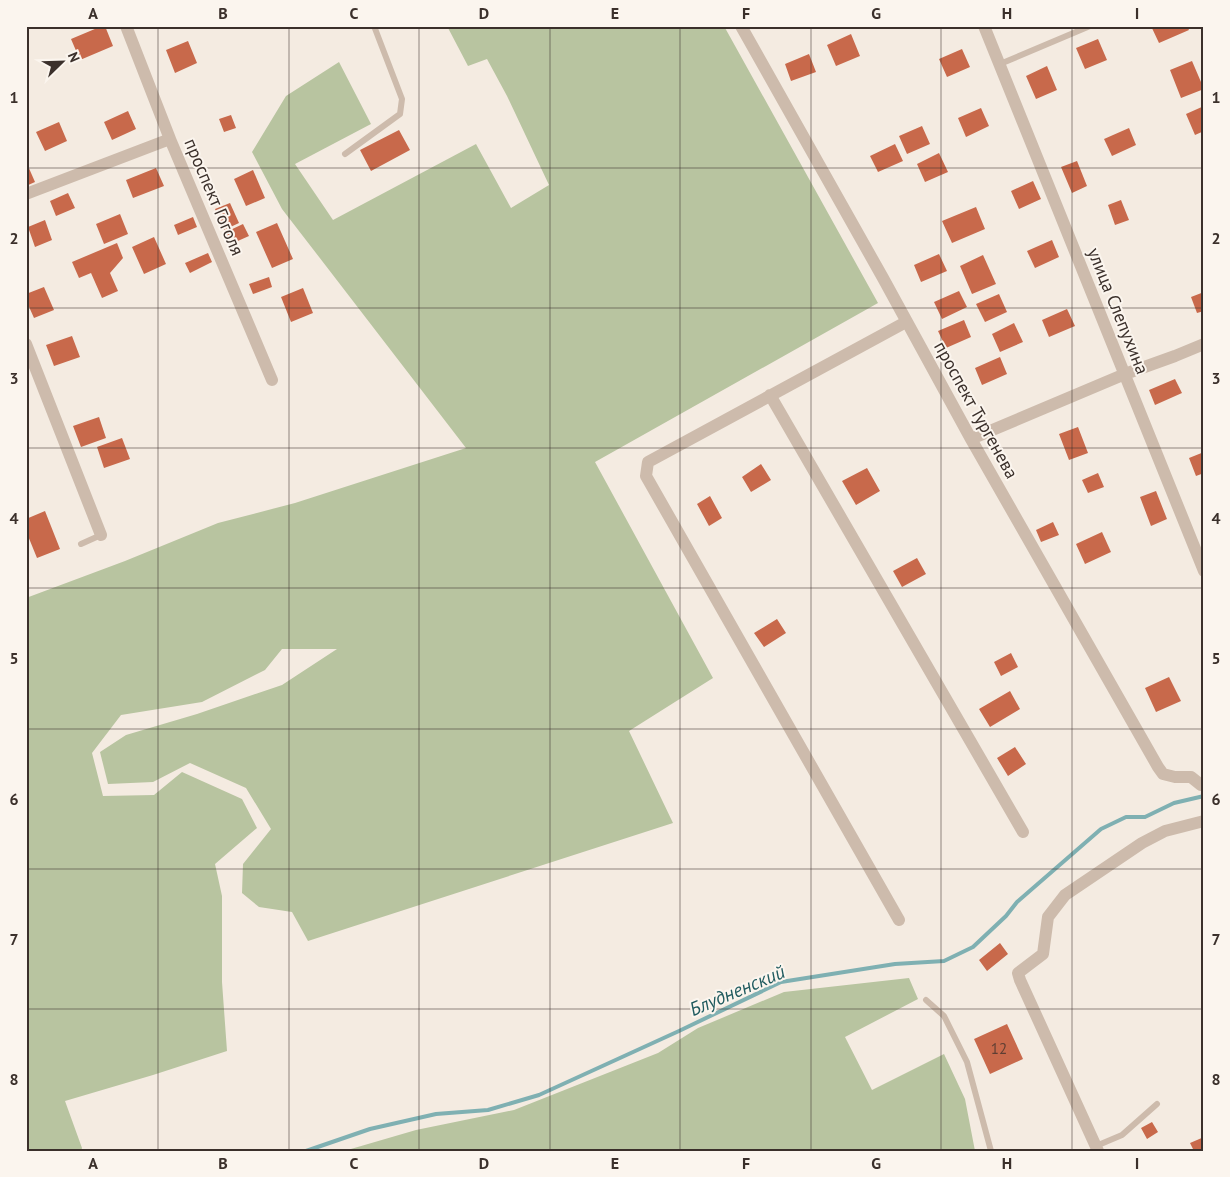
<svg xmlns="http://www.w3.org/2000/svg" width="1230" height="1177" viewBox="0 0 1230 1177" font-family="'PT Sans',sans-serif">
<style>
.green{fill:#b8c4a0}
.lines{fill:none;stroke-linecap:round;stroke-linejoin:round}
.stream{stroke:#7fb0b2;stroke-width:4}
.building{fill:#c8694b}
.lane{stroke:#cdbbac;stroke-width:6}
.street{stroke:#cdbbac;stroke-width:12}
.grid{fill:none;stroke:#3b302b;stroke-width:1;stroke-opacity:0.55}
.labels{text-anchor:middle;stroke-width:4;stroke-linejoin:round;paint-order:stroke}
.number-label{font-size:15px;fill:#5e3e33}
.street-label{font-size:18px;fill:#3b302b;stroke:#fbf5ee}
.water-label{font-size:19px;font-style:italic;fill:#1f5a5e;stroke:#fbf5ee}
.neatline{fill:none;stroke:#3b302b;stroke-width:2}
.grid-label{font-size:16px;text-anchor:middle;font-weight:bold;fill:#3b302b}
</style>
<rect width="100%" height="100%" fill="#f4ebe1"/>
<path class="green" d="M447 26H724L878 303 595 462 713 678 629 731 673 823 308 941 292 912 259 907 242 893 243 864 271 829 246 788 190 763 153 782 108 784 100 752 126 735 197 714 282 685 337 649H282L265 670 202 702 121 715 92 753 103 796 154 795 182 772 242 799 257 828 215 864 222 896V982L227 1051 153 1075 65 1101 82 1148 81 1151H26V598L125 561 218 523 295 503 466 448 326 266 282 209 252 152 286 96 339 62 371 124 295 164 333 220 476 144 511 208 549 185 507 96 487 59 468 66Z
M909 978 918 999 845 1037 872 1090 944 1054 965 1099 975 1151H344L416 1130 514 1110 658 1053 698 1028 784 992Z"/>
<g class="lines">
<path class="stream" d="M306 1151 370 1129 436 1114 488 1110 539 1095 679 1031 781 982 895 964 944 961 973 947 1006 916 1017 902 1101 829 1126 817H1145L1174 803 1204 796"/>
</g>
<path class="building" d="M102 26H105L113 46 80 60 71 39Z
M1151 26H1187L1189 30 1159 43Z
M851 34 860 56 836 66 827 45Z
M1098 39 1107 60 1085 69 1076 48Z
M188 41 197 63 175 73 166 50Z
M962 49 970 67 947 77 939 59Z
M809 54 816 72 791 81 785 64Z
M1192 61 1204 89 1181 98 1170 70Z
M1047 66 1057 90 1036 99 1026 76Z
M1204 106V131L1195 135 1186 114Z
M981 108 989 126 966 137 958 118Z
M128 111 136 129 112 140 104 122Z
M231 115 236 128 224 132 219 119Z
M59 122 67 141 45 151 36 132Z
M922 126 930 144 907 154 899 136Z
M1129 128 1136 145 1112 156 1104 139Z
M399 130 410 150 371 171 360 150Z
M895 144 903 161 878 172 870 156Z
M939 153 948 172 925 182 917 164Z
M1077 161 1087 186 1072 193 1061 167Z
M28 166 35 182 26 186V167Z
M156 168 164 186 133 198 126 180Z
M253 170 265 198 246 206 234 179Z
M1033 181 1041 199 1019 209 1011 191Z
M68 193 75 208 56 216 50 201Z
M1121 200 1129 220 1115 225 1108 205Z
M230 203 239 223 224 230 215 209Z
M976 207 985 229 952 243 942 221Z
M120 214 128 234 104 244 96 224Z
M193 217 197 227 178 235 174 225Z
M45 220 52 240 35 247 28 227Z
M277 223 293 259 272 268 256 232Z
M243 224 249 236 231 244 226 232Z
M154 237 166 264 144 274 132 247Z
M1052 240 1059 257 1035 268 1027 251Z
M117 243 123 258 110 273 118 291 102 298 91 273 79 278 72 262Z
M208 253 212 262 190 273 185 263Z
M939 254 947 271 921 282 914 265Z
M983 255 996 284 972 294 960 266Z
M269 277 272 287 253 294 249 284Z
M44 287 54 310 34 318 26 300V294Z
M303 288 313 313 291 322 281 297Z
M959 291 967 307 942 319 934 302Z
M1204 292V311L1197 313 1191 297Z
M999 294 1007 312 985 322 976 304Z
M1067 309 1075 326 1049 337 1042 320Z
M964 320 971 337 946 348 938 331Z
M1014 323 1023 342 1000 352 992 334Z
M72 336 80 357 54 366 46 345Z
M1000 357 1007 374 982 385 975 368Z
M1175 379 1182 393 1155 405 1149 390Z
M99 417 106 438 81 447 73 426Z
M1078 427 1088 453 1069 460 1059 434Z
M122 438 130 459 104 468 97 447Z
M1204 452V473L1196 476 1189 458Z
M761 464 771 480 751 492 742 477Z
M867 468 880 491 856 505 842 481Z
M1098 473 1104 487 1088 493 1082 480Z
M1156 491 1167 519 1151 526 1140 497Z
M710 496 722 518 709 526 697 504Z
M45 511 60 549 37 558 26 531V519Z
M1053 522 1059 535 1041 542 1036 530Z
M1102 532 1111 552 1085 564 1076 544Z
M917 558 926 574 902 587 893 571Z
M777 619 786 633 764 647 754 633Z
M1011 653 1018 667 1001 676 994 662Z
M1169 677 1181 701 1156 712 1145 688Z
M1010 691 1020 709 990 727 979 709Z
M1015 747 1026 764 1008 776 997 758Z
M1000 943 1008 954 987 971 979 960Z
M1007 1024 1023 1059 990 1074 974 1039Z
M1152 1122 1158 1132 1147 1139 1141 1128Z
M1204 1137V1151H1194L1190 1143Z"/>
<g class="lines">
<path class="lane" d="M1000 64 1090 26
M345 154 400 114 402 99 374 26
M81 544 101 535
M926 1000 944 1016 967 1062 991 1151
M1096 1146 1122 1135 1157 1104"/>
<path class="street" d="M126 26 170 139 272 380
M741 26 883 278 971 439 1158 767 1163 774 1175 777H1191L1201 785
M984 26 1204 571
M26 194 170 139
M26 344 101 535
M770 395 1023 832
M971 439 1125 374 1175 356 1204 344
M899 920 646 476 648 462 906 322
M1098 1151 1020 980 1018 973 1043 954 1048 917 1065 895 1142 843 1165 831 1204 821"/>
</g>
<path class="grid" d="M158 26V1151M289 26V1151M419 26V1151M550 26V1151M680 26V1151M811 26V1151M941 26V1151M1072 26V1151M26 168H1204M26 308H1204M26 448H1204M26 588H1204M26 729H1204M26 869H1204M26 1009H1204"/>
<g class="labels">
<g class="number-label">
<text x="999" y="1054">12</text>
</g>
<g class="street-label">
<text transform="translate(214 197) rotate(67)" y="6">проспект Гоголя</text>
<text transform="translate(1118 311) rotate(68)" y="6">улица Слепухина</text>
<text transform="translate(976 410) rotate(61)" y="6">проспект Тургенева</text>
</g>
<g class="water-label">
<text transform="translate(737 990) rotate(-23)" y="7">Блудненский</text>
</g>
</g>
<rect width="1230" height="1177" fill="none" stroke="#fbf5ee" stroke-width="55"/>
<g transform="translate(62 62) rotate(67)" stroke="#fbf5ee" stroke-width="4" paint-order="stroke">
<path d="M0-4L9 19L0 12L-9 19Z" fill="#3b302b"/>
<text y="-8" font-size="14" font-weight="bold" text-anchor="middle" fill="#3b302b">N</text>
</g>
<rect x="28" y="28" width="1174" height="1122" class="neatline"/>
<g class="grid-label">
<text x="93" y="19">A</text>
<text x="223" y="19">B</text>
<text x="354" y="19">C</text>
<text x="484" y="19">D</text>
<text x="615" y="19">E</text>
<text x="746" y="19">F</text>
<text x="876" y="19">G</text>
<text x="1007" y="19">H</text>
<text x="1137" y="19">I</text>
<text x="14" y="103">1</text>
<text x="1216" y="103">1</text>
<text x="14" y="244">2</text>
<text x="1216" y="244">2</text>
<text x="14" y="384">3</text>
<text x="1216" y="384">3</text>
<text x="14" y="524">4</text>
<text x="1216" y="524">4</text>
<text x="14" y="664">5</text>
<text x="1216" y="664">5</text>
<text x="14" y="805">6</text>
<text x="1216" y="805">6</text>
<text x="14" y="945">7</text>
<text x="1216" y="945">7</text>
<text x="14" y="1085">8</text>
<text x="1216" y="1085">8</text>
<text x="93" y="1169">A</text>
<text x="223" y="1169">B</text>
<text x="354" y="1169">C</text>
<text x="484" y="1169">D</text>
<text x="615" y="1169">E</text>
<text x="746" y="1169">F</text>
<text x="876" y="1169">G</text>
<text x="1007" y="1169">H</text>
<text x="1137" y="1169">I</text>
</g>
</svg>
